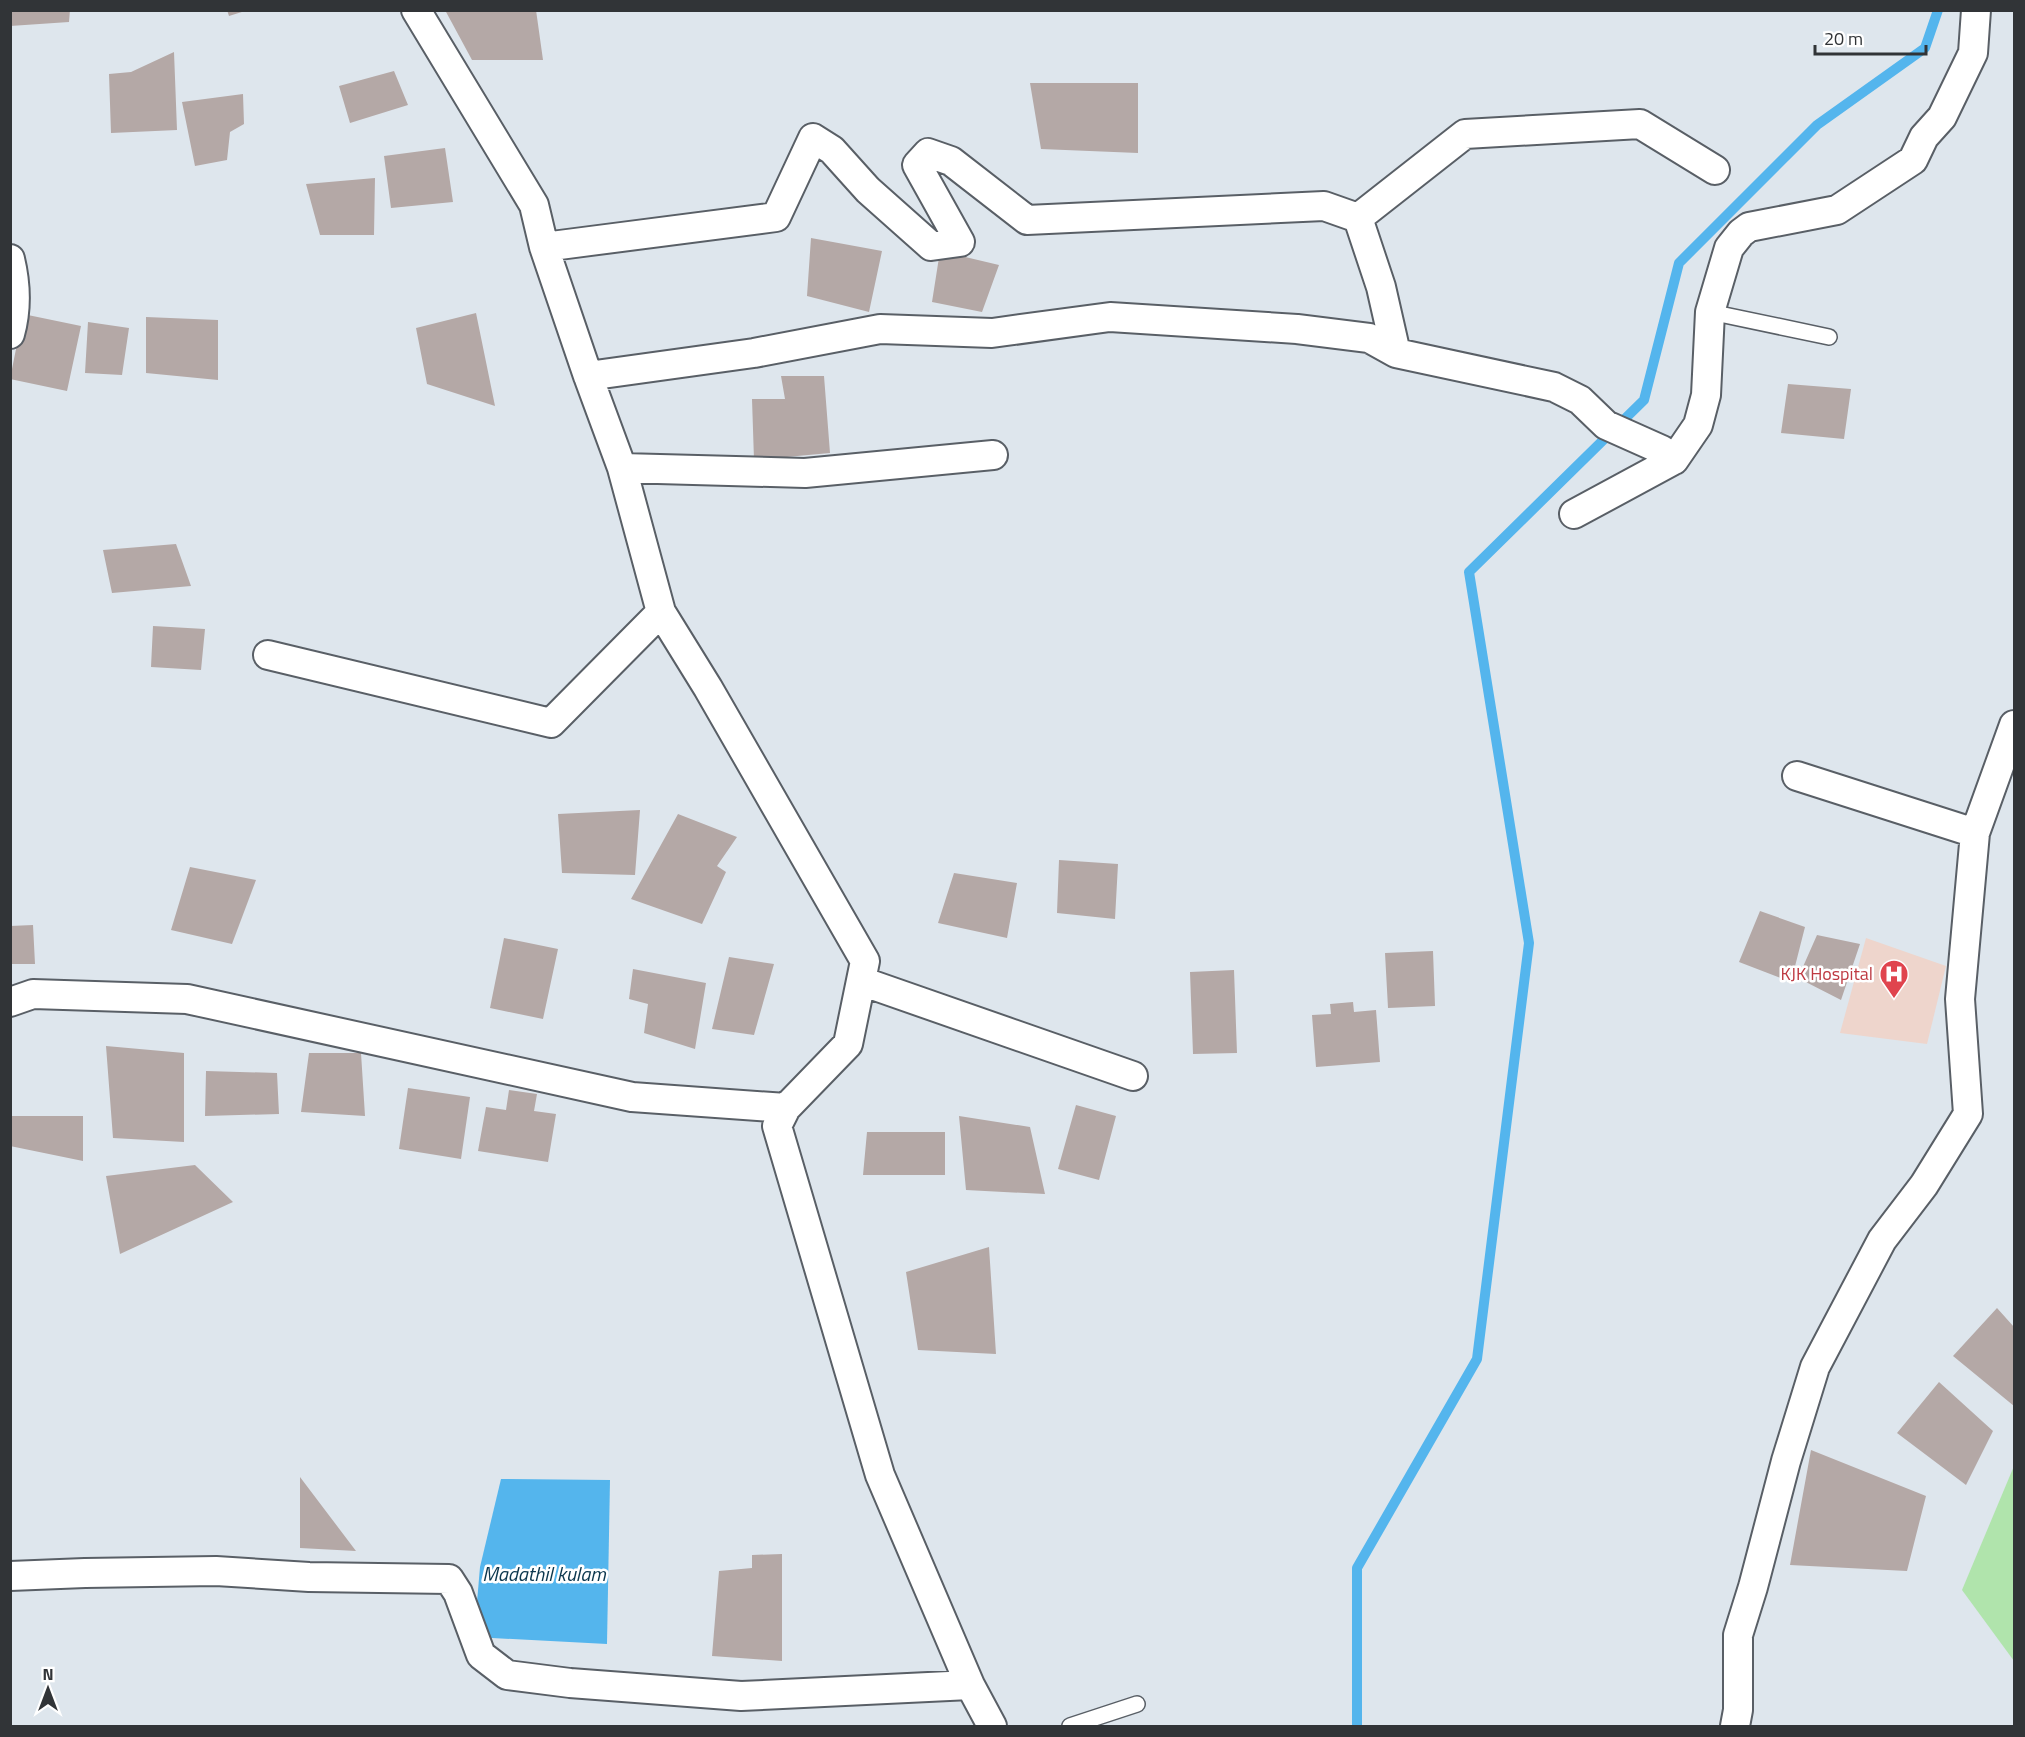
<svg xmlns="http://www.w3.org/2000/svg" width="2025" height="1737" viewBox="0 0 2025 1737" font-family="'Titillium Web',sans-serif">
<style>
.medical{fill:#eed5cc}
.green{fill:#b0e4ac}
.water{fill:#54b5ed}
.lines{fill:none;stroke-linecap:round;stroke-linejoin:round}
.stream{stroke:#54b5ed;stroke-width:10}
.building{fill:#b4a8a6}
.service-casing{stroke:#595f66;stroke-width:18}
.minor-casing{stroke:#595f66;stroke-width:32}
.service{stroke:#fff;stroke-width:15}
.minor{stroke:#fff;stroke-width:28}
.labels{text-anchor:middle;stroke-width:5;stroke-linejoin:round;paint-order:stroke}
.health-label{font-size:18px;fill:#be3a42;stroke:#fff;text-anchor:end}
.water-label{font-size:20px;font-style:italic;fill:#0c374e;stroke:#fff}
</style>
<rect width="100%" height="100%" fill="#dee6ed"/>
<path class="medical" d="M1866 938 1946 966 1927 1044 1840 1033Z"/>
<path class="green" d="M2014 1466V1661L1962 1590Z"/>
<path class="water" d="M501 1479 610 1480 607 1644 474 1637 480 1567Z"/>
<g class="lines">
<path class="stream" d="M1357 1726V1568L1477 1359 1529 943 1469 572 1644 400 1679 263 1817 125 1925 48 1938 10"/>
</g>
<path class="building" d="M10 10H70L69 22 10 26Z
M227 10H245V11L229 16Z
M445 10H536L543 60H472Z
M174 52 177 130 111 133 109 74 131 72Z
M394 71 408 105 350 123 339 86Z
M1030 83H1138V153L1041 149Z
M243 94 244 124 230 132 227 160 195 166 182 102Z
M445 148 453 202 391 208 384 156Z
M375 178 374 235H320L306 184Z
M811 238 882 251 869 312 807 296Z
M940 251 999 265 982 312 932 302Z
M476 313 495 406 427 384 416 328Z
M23 314 81 326 67 391 10 379Z
M146 317 218 320V380L146 373Z
M88 322 129 328 122 375 85 373Z
M781 376H824L830 453 754 460 752 399H785Z
M1788 384 1851 389 1844 439 1781 433Z
M176 544 191 586 112 593 103 550Z
M153 626 205 629 201 670 151 667Z
M640 810 635 875 562 873 558 814Z
M678 814 737 837 717 866 726 872 702 924 631 899Z
M1059 860 1118 864 1115 919 1057 913Z
M190 867 256 880 232 944 171 930Z
M954 873 1017 883 1007 938 938 923Z
M1760 911 1805 927 1791 982 1739 962Z
M33 925 35 964H10V926Z
M1817 935 1860 944 1841 1000 1798 978Z
M504 938 558 949 543 1019 490 1008Z
M1433 951 1435 1006 1388 1008 1385 953Z
M729 957 774 964 754 1035 712 1029Z
M633 969 706 983 695 1049 644 1033 648 1004 629 999Z
M1234 970 1237 1053 1193 1054 1190 972Z
M1353 1002 1354 1012 1376 1010 1380 1062 1316 1067 1312 1015 1331 1014 1330 1004Z
M106 1046 184 1053V1142L113 1138Z
M309 1053H361L365 1116 301 1112Z
M206 1071 277 1073 279 1114 205 1116Z
M408 1088 470 1097 461 1159 399 1149Z
M509 1090 537 1094 534 1111 556 1114 548 1162 478 1151 486 1107 506 1110Z
M1076 1105 1116 1116 1099 1180 1058 1169Z
M10 1116H83V1161L10 1146Z
M959 1116 1030 1127 1045 1194 966 1190Z
M867 1132H945V1175H863Z
M195 1165 233 1202 120 1254 106 1176Z
M989 1247 996 1354 918 1350 906 1272Z
M1997 1308 2014 1327V1406L1953 1356Z
M1939 1382 1993 1431 1966 1485 1897 1433Z
M1811 1450 1926 1496 1907 1571 1790 1565Z
M300 1477 356 1551 300 1548Z
M782 1554V1661L712 1656 719 1571 752 1568V1555Z"/>
<g class="lines">
<g class="service-casing">
<path id="service" d="M1710 312 1829 337
M1070 1726 1137 1704"/>
</g>
<g class="minor-casing">
<path id="minor" d="M1358 218 1381 287 1396 353
M544 247 776 217 813 138 832 150 868 190 931 246 960 242 917 165 928 153 951 161 1027 220 1324 206 1358 218 1465 134 1640 124 1715 170
M10 259C16 284 17 309 10 334
M588 376 754 353 880 329 992 333 1110 317 1297 329 1369 338 1396 353 1554 387 1580 400 1606 425 1662 450 1674 460
M622 468 805 473 993 455
M1574 514 1674 460 1698 425 1706 395 1710 312 1729 248 1741 233 1749 227 1837 210 1913 160 1924 137 1942 117 1973 53 1976 10
M268 655 551 723 661 612
M1975 833 2014 725
M861 981 1133 1076
M10 1002 33 994 187 999 632 1097 786 1108 848 1044 865 961 708 688 661 612 622 468 588 376 544 247 534 205 416 10
M786 1108 777 1126 880 1475 970 1685 992 1726
M10 1576 85 1573 216 1571 309 1577 449 1579 458 1593 481 1655 507 1675 570 1683 741 1696 970 1685
M1735 1726 1738 1710V1635L1753 1587 1786 1461 1815 1367 1882 1240 1924 1185 1968 1114 1960 999 1975 833 1797 776"/>
</g>
<use href="#service" class="service"/>
<use href="#minor" class="minor"/>
</g>
<defs>
<g id="hospital-pin" transform="scale(1.5)"><path d="M0 17L-7.5 6A9.5 9.5 0 1 1 7.5 6Z" fill="#e0444e" stroke="#fff"/><path d="M-5-5h3v3.5h4V-5h3V5h-3V1.5h-4V5h-3Z" fill="#fff"/></g>
</defs>
<g fill-rule="evenodd">
<use href="#hospital-pin" x="1894" y="974"/>
</g>
<g class="labels">
<g class="health-label">
<text x="1873" y="980">KJK Hospital</text>
</g>
<g class="water-label">
<text x="544" y="1581">Madathil kulam</text>
</g>
</g>
<rect width="2025" height="1737" fill="none" stroke="#313437" stroke-width="24"/>
<g transform="translate(48 1689)" stroke="#ffffff" stroke-width="4.5" paint-order="stroke">
<path d="M0-4.5L10 22L0 15L-10 22Z" fill="#313437"/>
<text y="-9" font-size="16" font-weight="bold" text-anchor="middle" fill="#313437">N</text>
</g>
<path d="M1815 45v9h111v-9" fill="none" stroke="#313437" stroke-width="3"/>
<text x="1824" y="45" font-size="18" fill="#313437" stroke="#ffffff" stroke-width="4.5" paint-order="stroke">20 m</text>
</svg>
